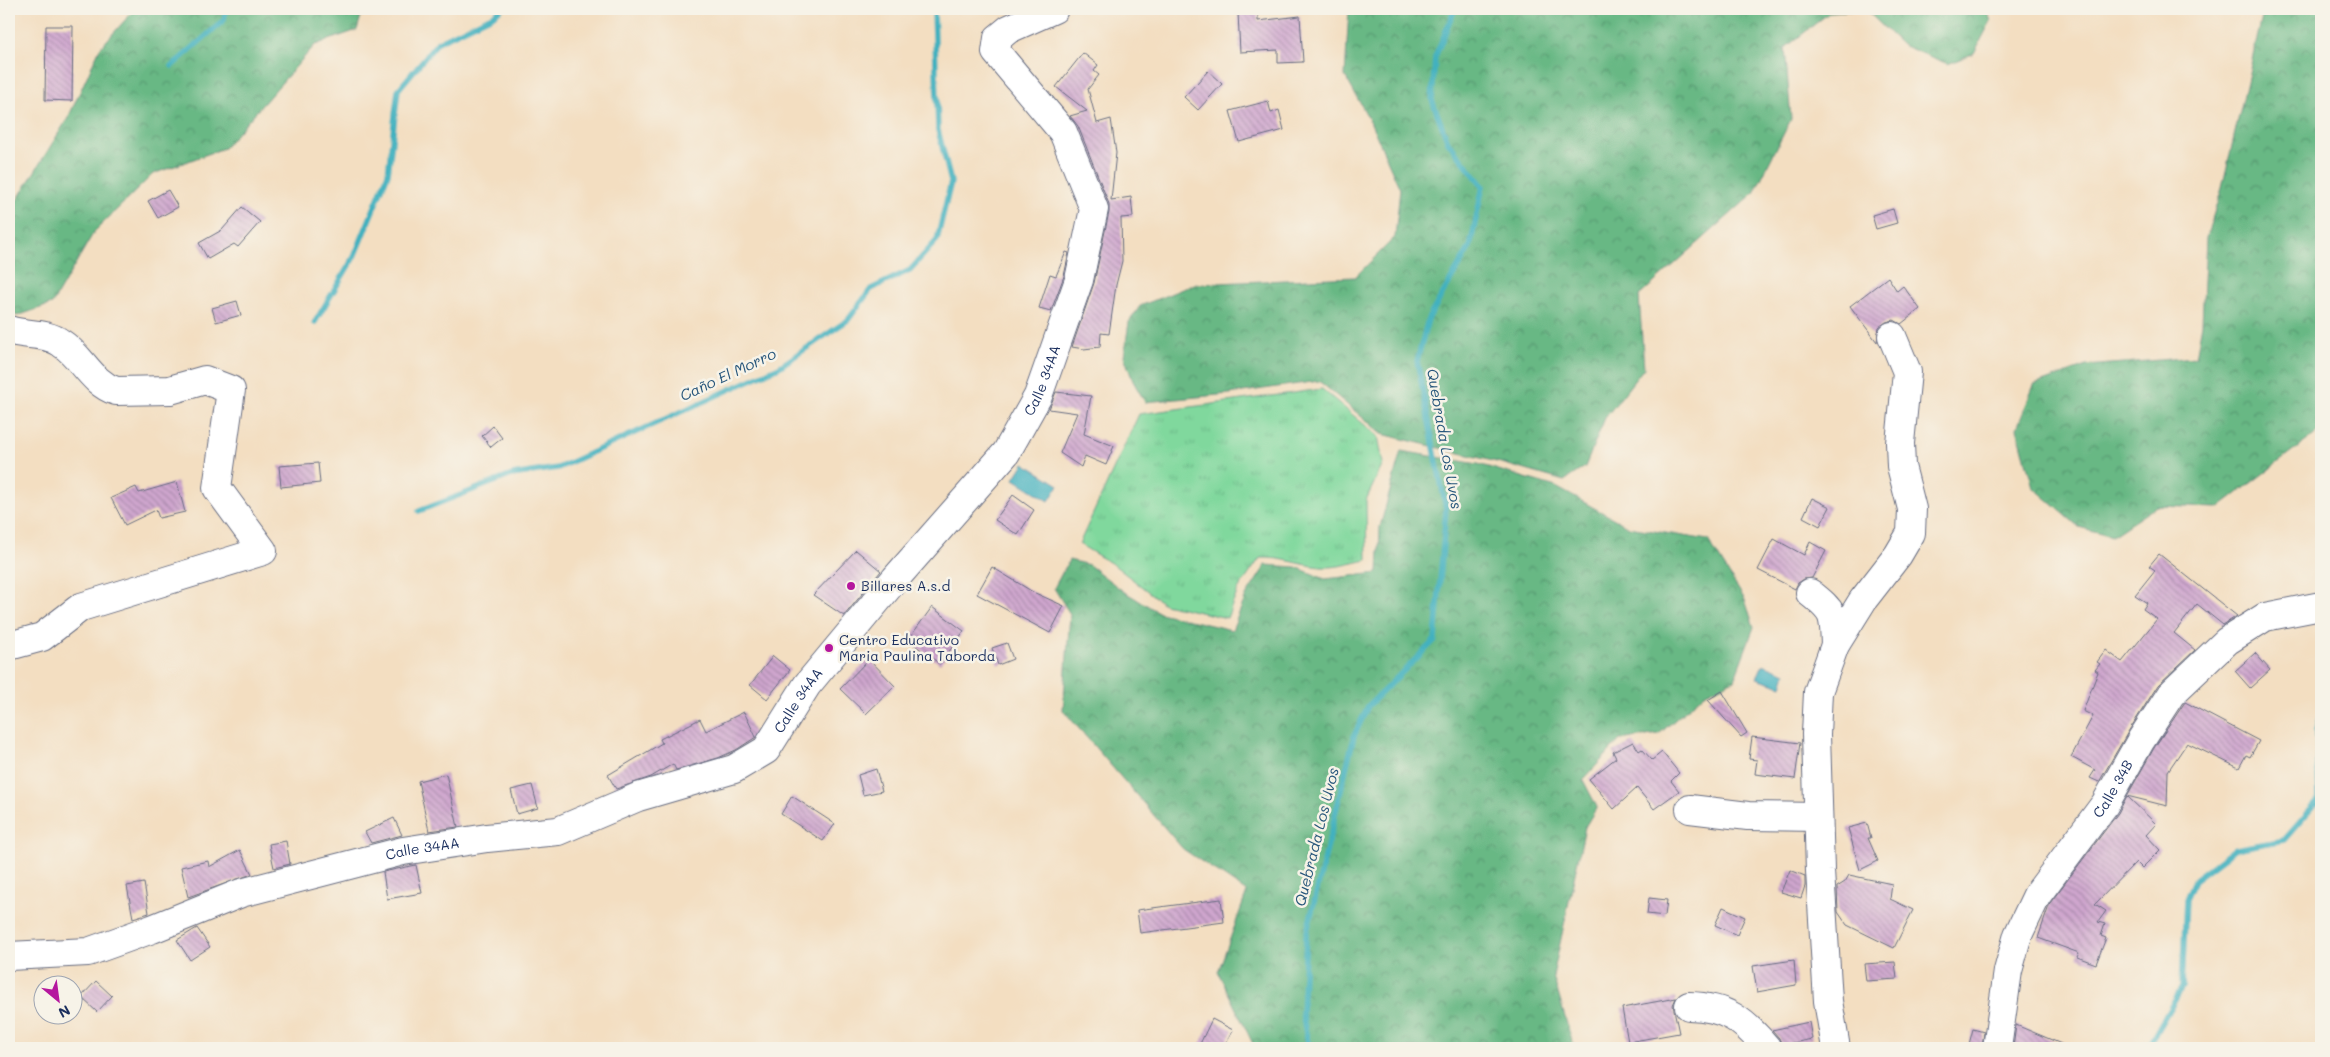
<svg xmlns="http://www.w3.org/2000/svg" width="2330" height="1057" viewBox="0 0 2330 1057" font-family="Mali,sans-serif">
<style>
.grass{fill:url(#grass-tufts);stroke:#4e847e}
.forest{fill:url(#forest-crowns);stroke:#427471}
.water{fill:#43b1bf;stroke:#2f708e}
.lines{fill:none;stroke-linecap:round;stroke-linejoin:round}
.stream{stroke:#43b1bf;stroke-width:5.5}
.building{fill:url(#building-back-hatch)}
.minor-casing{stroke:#676c81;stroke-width:30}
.minor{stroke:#fff;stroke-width:28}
.poi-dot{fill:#b5179e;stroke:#f7f3e8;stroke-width:2}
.labels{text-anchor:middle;stroke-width:5;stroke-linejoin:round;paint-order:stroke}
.street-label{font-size:14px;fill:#1b2f5e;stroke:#f7f3e8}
.poi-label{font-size:14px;fill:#1b2f5e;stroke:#f7f3e8;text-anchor:start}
.water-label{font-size:15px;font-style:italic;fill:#27567b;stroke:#f7f3e8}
</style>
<defs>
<pattern id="grass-tufts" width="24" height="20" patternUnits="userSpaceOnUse" patternTransform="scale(1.25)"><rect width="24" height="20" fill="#80d89d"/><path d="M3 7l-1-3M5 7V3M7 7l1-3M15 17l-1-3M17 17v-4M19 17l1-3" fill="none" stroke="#6eba8a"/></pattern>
<pattern id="forest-crowns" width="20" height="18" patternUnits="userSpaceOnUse" patternTransform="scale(1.25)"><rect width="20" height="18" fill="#68b884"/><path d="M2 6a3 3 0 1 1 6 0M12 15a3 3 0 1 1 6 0" fill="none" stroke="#55966f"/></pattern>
<pattern id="building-back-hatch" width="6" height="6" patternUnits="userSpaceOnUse" patternTransform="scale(1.25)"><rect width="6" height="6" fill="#cfa6ce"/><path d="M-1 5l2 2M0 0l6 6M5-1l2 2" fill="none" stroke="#a788aa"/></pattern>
</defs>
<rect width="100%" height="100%" fill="#f7f3e8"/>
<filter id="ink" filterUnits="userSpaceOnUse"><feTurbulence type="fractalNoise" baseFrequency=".02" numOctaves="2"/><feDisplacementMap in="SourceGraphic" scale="10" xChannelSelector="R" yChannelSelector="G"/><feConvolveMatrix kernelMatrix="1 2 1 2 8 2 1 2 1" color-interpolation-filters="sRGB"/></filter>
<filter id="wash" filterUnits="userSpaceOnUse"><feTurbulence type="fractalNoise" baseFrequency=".0096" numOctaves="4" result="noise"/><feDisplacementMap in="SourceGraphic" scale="20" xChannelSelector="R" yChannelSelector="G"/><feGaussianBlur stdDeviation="1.12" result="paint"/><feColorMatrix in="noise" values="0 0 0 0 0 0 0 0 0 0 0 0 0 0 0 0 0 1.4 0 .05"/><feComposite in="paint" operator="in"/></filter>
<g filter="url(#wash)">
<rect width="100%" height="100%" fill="#f3dec1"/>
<path class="grass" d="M1322 389 1378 436 1383 464 1366 500 1367 560C1352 563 1337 568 1321 567 1299 565 1283 557 1260 558L1238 590 1227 618 1164 604 1114 565 1079 544 1139 414Z"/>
<path class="forest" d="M135 9H363L357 30 315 45 224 148 153 174 94 232 52 304 17 316 9 312V213L68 118 100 48Z
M1349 9H1986L1991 21 1974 53 1948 64 1902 45 1866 10 1830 12 1785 48 1791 119 1754 193 1639 296 1644 368 1605 418 1585 467 1564 481 1505 464 1382 434 1319 381 1229 394 1145 402 1133 381 1124 356 1129 322 1140 306 1195 284 1355 277 1395 237 1400 189 1370 121 1345 76Z
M2264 9H2321V430L2218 508 2157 506 2112 536 2079 527 2033 487 2017 428 2034 385 2086 366 2196 357 2202 324 2206 238 2222 188Z
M1401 451 1478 464 1556 487 1629 527 1708 540 1745 600 1754 627 1734 680 1704 694 1659 734 1620 740 1583 780 1597 807 1585 827 1553 976 1574 1048H1255L1218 972 1247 892 1183 849 1063 710 1070 614 1054 588 1069 560 1089 565 1123 591 1160 613 1232 630 1246 596 1266 565 1296 567 1325 579 1378 573 1380 527Z"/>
<path class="water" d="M1024 463 1059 485 1049 501 1014 479Z
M1763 664 1786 673 1782 686 1757 678Z"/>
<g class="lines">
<path class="stream" d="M172 66 224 20 226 9
M315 322 354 257 388 174 398 90 438 42 492 16 501 9
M419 511 512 475 558 468 779 367 848 320 871 289 910 270 937 240 951 182 938 130 934 9
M1309 1048 1302 1013 1306 936 1354 736 1368 706 1435 640 1446 509 1417 361 1428 319 1470 247 1483 186 1448 142 1432 100 1435 57 1455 9
M2147 1048 2182 987 2186 899 2194 880 2235 849 2284 840 2319 800 2317 730 2321 716"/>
</g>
<g id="blocks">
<path class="building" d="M1258 12V21L1300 16 1303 62 1278 63V50L1240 52 1238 13Z
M46 26H73L72 101 45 100Z
M1083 53 1098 65 1094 71 1099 75 1088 89 1097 123 1111 119 1116 153 1111 200 1131 197 1133 217 1121 218 1122 261 1116 285 1109 334 1101 333 1100 347 1084 349 1072 347 1094 283 1109 212V204L1078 126 1070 116 1087 111 1056 87Z
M1208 71 1222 84 1198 110 1184 97Z
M1268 101 1271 113 1279 110 1284 130 1239 142 1230 111Z
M168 190 178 207 158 218 148 201Z
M242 207 260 222 238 247 234 244 208 259 199 243 222 230Z
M1893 209 1897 223 1876 229 1872 215Z
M1066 252 1069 253 1064 276 1051 311 1039 308 1050 274 1056 276Z
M1888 277 1897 291 1903 286 1920 309 1901 324 1894 320 1886 322 1879 327 1877 342 1850 306Z
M237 301 241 315 216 322 212 308Z
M1056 392 1091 396 1084 434 1114 446 1106 465 1085 456 1081 467 1060 453 1077 413 1049 409Z
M493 426 502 438 491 447 482 436Z
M318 463 320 483 281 487 279 466Z
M177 482 185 512 159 518 156 510 125 525 111 498 136 487 139 493Z
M1013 495 1034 510 1018 535 995 520Z
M1812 498 1830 507 1820 526 1803 517Z
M1774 539 1804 555 1810 542 1826 551 1812 578 1804 579 1798 583 1795 589 1758 570Z
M856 550 881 571 844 616 813 595Z
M2159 554 2237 616 2223 625 2197 604 2174 633 2195 650 2158 685 2128 732 2099 782 2090 778 2095 770 2071 757 2093 716 2083 711 2098 672 2095 670 2100 664 2097 662 2106 650 2122 662 2157 619 2143 609 2147 603 2135 595 2155 570 2149 566Z
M992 567 1033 592 1064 606 1050 633 977 594Z
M932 607 964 631 940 664 908 640Z
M1007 643 1013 659 998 665 992 648Z
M2255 653 2270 670 2250 688 2235 671Z
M773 656 790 670 767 699 750 685Z
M869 659 895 686 866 714 840 689Z
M1722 691 1747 733 1741 737 1708 700Z
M2185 702 2259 741 2250 757 2246 755 2239 768 2187 743 2168 771 2167 806 2127 796 2154 748Z
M744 712 756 737 736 750 718 758 676 770 673 764 651 777 616 789 608 775 662 743 660 739 700 719 706 731Z
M1752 737 1800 743 1795 779 1755 774 1757 760 1749 759Z
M1633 742 1639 751 1642 749 1652 760 1662 752 1679 773 1671 781 1679 791 1654 809 1637 788 1614 809 1589 779 1616 758 1613 752Z
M876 769 882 791 863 795 858 775Z
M446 774 458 827 429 831 418 781Z
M532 785 538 808 517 814 511 790Z
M792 796 835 824 823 841 781 814Z
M2127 796 2156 824 2146 835 2160 850 2142 868 2136 862 2095 904 2106 911 2098 922 2105 924 2101 936 2106 938 2096 964 2077 957 2079 953 2038 938 2050 903 2118 813Z
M394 818 402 835 371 843 365 832Z
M1867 823 1871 838H1868L1878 861 1860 870 1848 828Z
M286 841 290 864 274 868 269 844Z
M240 850 252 874 188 897 181 867 208 861 209 867Z
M416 865 422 893 387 899 383 872Z
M1790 870 1805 876V886L1801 898 1781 892Z
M1849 875 1892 884 1890 899 1913 910 1894 948 1847 925 1838 912 1837 887 1845 882Z
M144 883 149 913 133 918 127 886Z
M1649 898 1667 900 1665 916 1647 914Z
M1221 899 1224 922 1140 933 1137 910Z
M1723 907 1745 917 1737 935 1715 925Z
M197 928 210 947 190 960 177 940Z
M1794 960 1796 985 1757 992 1753 966Z
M1895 962 1897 979 1866 981 1864 964Z
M96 981 112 996 97 1012 81 997Z
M1676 998 1673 1005 1679 1033 1628 1042 1622 1008Z
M1212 1019 1233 1030 1223 1048H1198Z
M1809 1022 1812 1039 1788 1044 1783 1048 1779 1038 1772 1030Z
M2016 1025 2071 1048H2013Z
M1973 1029 1984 1032 1982 1048H1968Z"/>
</g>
</g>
<g filter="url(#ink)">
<use href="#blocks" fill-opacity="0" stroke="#676c81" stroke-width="1"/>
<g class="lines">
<g class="minor-casing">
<g id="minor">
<path d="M9 330C26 336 46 332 61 343 82 356 91 383 116 391L170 390 205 380 231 390 217 488 263 551 81 607 42 637 9 646"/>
<path d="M1810 593C1834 612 1834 614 1835 645"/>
<path d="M1690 809 1748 816 1818 817"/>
<path id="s1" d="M9 956 88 952 152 929 241 893 403 851 487 838 558 831 638 797 734 769 766 750 807 685 895 579 1006 453 1038 396 1079 280 1094 209 1063 132 996 52 998 38 1009 29 1054 9"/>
<path d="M1689 1006C1727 1007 1743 1020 1767 1048"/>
<path d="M1836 1048 1828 1001 1820 871 1816 734 1818 692 1835 645 1863 600 1898 555 1911 533 1912 509 1901 466 1900 443 1907 372 1892 336"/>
<path id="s2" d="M1997 1048 2008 971 2018 935 2037 895 2105 804 2141 740 2171 694 2227 641 2265 617 2321 606"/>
</g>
</g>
<use href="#minor" class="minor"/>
</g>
</g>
<g class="poi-dot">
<circle cx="851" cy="586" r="5"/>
<circle cx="829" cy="648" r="5"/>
</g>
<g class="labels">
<g class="street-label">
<text dy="5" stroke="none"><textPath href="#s1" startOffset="1255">Calle 34AA</textPath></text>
<text dy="5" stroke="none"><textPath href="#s1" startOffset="850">Calle 34AA</textPath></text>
<text dy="5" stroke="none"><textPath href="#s2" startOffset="290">Calle 34B</textPath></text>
<text dy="5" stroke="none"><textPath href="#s1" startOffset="430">Calle 34AA</textPath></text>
</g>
<g class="poi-label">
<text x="861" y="591">Billares A.s.d</text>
<text x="839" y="645">Centro Educativo<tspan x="839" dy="16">Maria Paulina Taborda</tspan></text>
</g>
<g class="water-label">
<text transform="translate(728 375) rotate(-25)" y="5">Caño El Morro</text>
<text transform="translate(1444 439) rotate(80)" y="5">Quebrada Los Uvos</text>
<text transform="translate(1317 837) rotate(-76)" y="5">Quebrada Los Uvos</text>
</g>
</g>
<rect width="2330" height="1057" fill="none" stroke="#f7f3e8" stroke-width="30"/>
<g transform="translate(58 1000) rotate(151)"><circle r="24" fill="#f7f3e8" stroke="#9fa5b1"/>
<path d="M0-4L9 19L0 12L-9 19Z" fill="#b5179e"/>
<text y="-8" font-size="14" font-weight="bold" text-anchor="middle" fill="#1b2f5e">N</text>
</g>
</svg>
